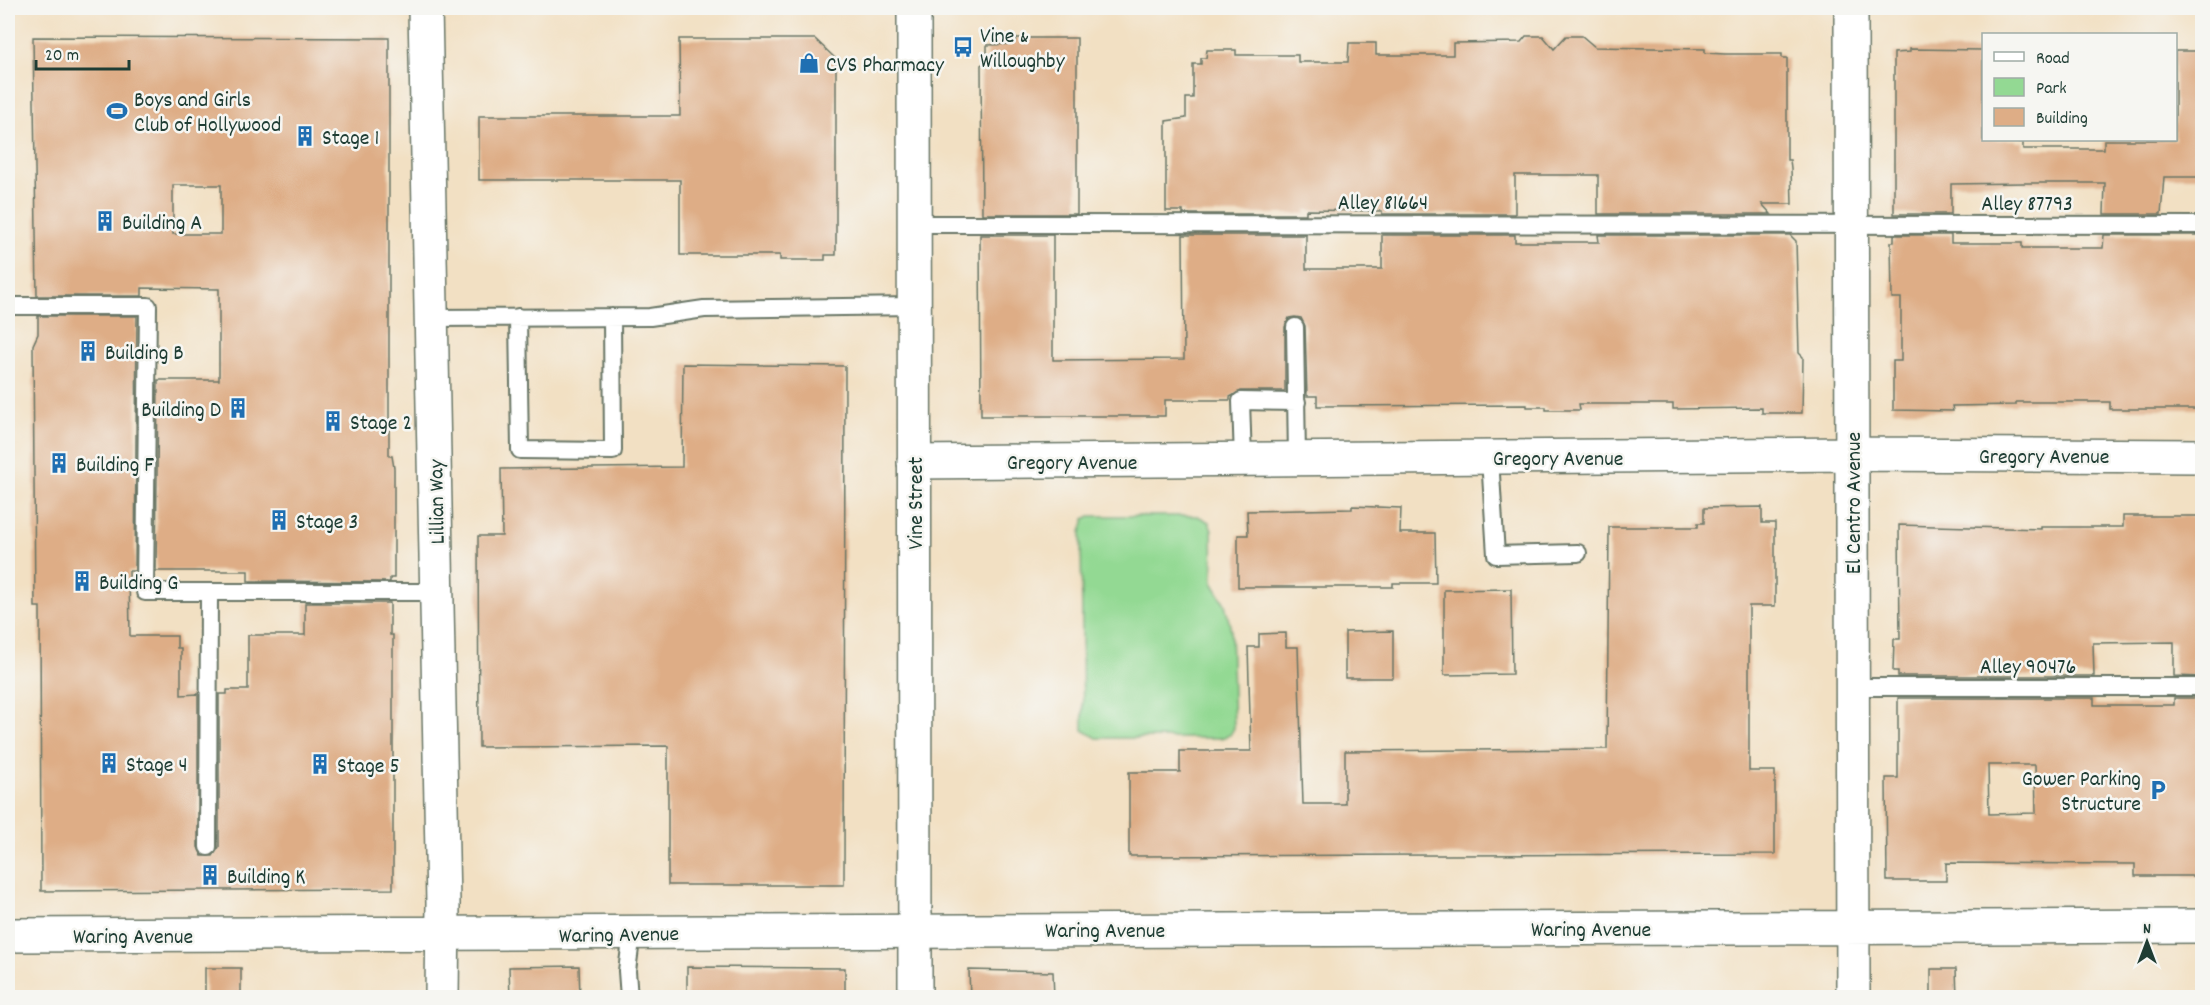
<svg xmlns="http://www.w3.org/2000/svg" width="2210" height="1005" viewBox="0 0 2210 1005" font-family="Dekko,sans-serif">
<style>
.green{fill:#93d993;stroke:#598b64;stroke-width:1.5}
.building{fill:#dead86;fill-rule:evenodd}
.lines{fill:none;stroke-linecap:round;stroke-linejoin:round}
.lane-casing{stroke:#697666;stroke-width:20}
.street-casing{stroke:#697666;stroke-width:36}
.secondary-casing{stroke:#697666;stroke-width:36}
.lane{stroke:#fff;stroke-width:16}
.street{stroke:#fff;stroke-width:33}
.secondary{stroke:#fff;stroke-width:33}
.labels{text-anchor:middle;stroke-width:5;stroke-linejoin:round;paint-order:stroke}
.poi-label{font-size:22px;fill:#1f3d34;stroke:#f6f6f2;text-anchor:start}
.street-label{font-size:22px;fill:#1f3d34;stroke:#f6f6f2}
</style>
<rect width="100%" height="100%" fill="#f6f6f2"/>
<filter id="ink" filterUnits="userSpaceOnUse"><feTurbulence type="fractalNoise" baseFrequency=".0167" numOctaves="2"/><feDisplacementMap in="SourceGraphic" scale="12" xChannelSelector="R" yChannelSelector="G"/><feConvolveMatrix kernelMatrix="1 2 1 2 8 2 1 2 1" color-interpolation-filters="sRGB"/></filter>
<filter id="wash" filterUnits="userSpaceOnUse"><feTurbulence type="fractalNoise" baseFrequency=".008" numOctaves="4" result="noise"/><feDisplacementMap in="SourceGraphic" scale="24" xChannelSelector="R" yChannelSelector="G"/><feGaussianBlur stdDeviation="1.35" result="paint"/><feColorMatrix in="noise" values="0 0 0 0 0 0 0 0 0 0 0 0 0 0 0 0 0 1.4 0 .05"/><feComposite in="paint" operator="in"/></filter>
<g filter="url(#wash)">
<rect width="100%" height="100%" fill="#f2e0c3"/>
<path class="green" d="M1090 516H1198L1209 522 1212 530 1213 584 1225 604 1231 630 1234 728 1230 735 1221 738H1097L1083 730 1081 532 1085 519Z"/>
<g id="blocks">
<path class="building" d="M1526 36H1543L1554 49 1566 36H1582L1595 47 1705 49V53L1725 54H1782V58H1787V160H1790L1791 168 1792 204H1762L1771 214H1598V175H1515V214H1382V211L1306 210V214H1183V211H1166V121L1186 118V98H1193V64H1201V58H1206L1207 50H1236V55H1298V62H1348L1349 43H1376V55H1453V43L1521 42Z
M33 37 389 38V456H392L394 468V578H390V582L248 581V571H156L158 380H219V289L142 288V296H37ZM173 185H221V234H173Z
M1017 38H1077V214H982L981 65 987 61V45L1013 44Z
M679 39H815L836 59V255H825V260H780V255H680V180H479V116H680Z
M1910 49 1983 50V140H2016V142H2023V149H2104V140H2175V51H2202V177H2164L2161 214H2104L2105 183H2024L1951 184V214H1894V53L1910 52Z
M980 235H1053V360L1184 359 1183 235H1306V269H1382V235H1515V242H1599L1598 235H1790L1796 241 1799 353 1803 357 1802 413H1762V408L1673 409V404H1579L1580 410H1546V407H1527V405L1317 406V396H1307L1305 326 1301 318 1295 317 1289 318 1285 327V391H1241L1230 397V400H1165V416H981Z
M1894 235H1951V243H2022V248H2103L2104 235H2202V409H2110V402H2016V405L1952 406 1953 411 1893 410V361H1901V298H1892L1891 242H1894Z
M38 316H137L135 571H129L130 636H177V648H181V695L198 694V847L202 856H213L219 847V694H227V690H248V635H305V603H390V635H393V889L41 891 40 607H35L33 345 38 334Z
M683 364 845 366 844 885H668V746L479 747 478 536H502L501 469 682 467Z
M1352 506 1401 508 1400 533H1435L1436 583H1393V587H1238V535H1248L1247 511 1352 509Z
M1762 507V523H1775V606H1749V771H1775V854L1129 856V772H1180V751H1251L1248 647H1259V634L1286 633V647H1298L1303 804H1345V751L1607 749 1609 527H1698V523H1704V508Z
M2123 516H2202V677L2174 676V642L2093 643 2094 676H1898V671H1893L1894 639H1900L1899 525 2041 529V527H2123Z
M1511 589 1512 674 1444 675V590Z
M1393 631V678H1345V632Z
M2202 698V876H2135V864L1946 863V881H1887L1886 778H1898V698H2094V705H2174V698ZM1988 765H2035L2036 813 1989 814Z
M579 966 580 998H510L509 967Z
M687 967 845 968V998H687Z
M205 968H241V998H205Z
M1931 969H1956L1957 998H1931Z
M969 970 1053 972 1054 998H970Z"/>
</g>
</g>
<g filter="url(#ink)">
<use href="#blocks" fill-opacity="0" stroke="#697666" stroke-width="1.5"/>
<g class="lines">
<g class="lane-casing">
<path id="lane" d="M914 224 2202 225
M8 306H148L145 592H437
M518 317 520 450 613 451 612 317
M431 318 650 317 704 309 914 306
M1295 327 1297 459
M1490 458 1496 555 1578 553
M1243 460 1241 401 1297 402
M1853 687H2202
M208 847 209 592
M629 998 627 971 632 933"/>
</g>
<g class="street-casing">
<path id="street" d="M425 8 443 904 442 998
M1851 8 1853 998
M914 462 1852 454 2202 456
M8 935 2202 926"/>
</g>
<g class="secondary-casing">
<path id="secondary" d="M914 8 915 998"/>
</g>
<use href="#lane" class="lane"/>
<use href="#street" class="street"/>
<use href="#secondary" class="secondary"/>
</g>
</g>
<defs>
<g id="bus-bare" transform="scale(1.62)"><path d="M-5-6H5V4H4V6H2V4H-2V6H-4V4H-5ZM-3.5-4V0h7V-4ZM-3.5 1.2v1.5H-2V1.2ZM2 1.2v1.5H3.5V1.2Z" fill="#1f6fb2" stroke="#f6f6f2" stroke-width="2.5" paint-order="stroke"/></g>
<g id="shop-bare" transform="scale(1.62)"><path d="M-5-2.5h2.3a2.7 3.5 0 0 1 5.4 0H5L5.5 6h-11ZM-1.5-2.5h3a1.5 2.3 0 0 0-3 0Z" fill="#1f6fb2" stroke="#f6f6f2" stroke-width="2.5" paint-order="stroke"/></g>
<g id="stadium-bare" transform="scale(1.62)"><path d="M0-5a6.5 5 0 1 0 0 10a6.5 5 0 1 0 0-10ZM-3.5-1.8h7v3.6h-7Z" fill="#1f6fb2" stroke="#f6f6f2" stroke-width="2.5" paint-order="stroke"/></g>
<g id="building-bare" transform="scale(1.62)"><path d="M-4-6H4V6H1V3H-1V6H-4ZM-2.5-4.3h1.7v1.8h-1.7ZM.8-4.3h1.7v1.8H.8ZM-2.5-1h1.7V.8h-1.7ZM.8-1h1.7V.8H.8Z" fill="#1f6fb2" stroke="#f6f6f2" stroke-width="2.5" paint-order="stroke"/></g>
<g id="parking-bare" transform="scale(1.62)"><path d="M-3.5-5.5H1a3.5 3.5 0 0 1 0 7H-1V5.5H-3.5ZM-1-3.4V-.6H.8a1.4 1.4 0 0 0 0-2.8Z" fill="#1f6fb2" stroke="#f6f6f2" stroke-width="2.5" paint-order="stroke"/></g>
</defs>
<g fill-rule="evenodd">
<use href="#bus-bare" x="963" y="47"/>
<use href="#shop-bare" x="809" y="63"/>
<use href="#stadium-bare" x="117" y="111"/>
<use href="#building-bare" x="305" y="136"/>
<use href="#building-bare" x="105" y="221"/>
<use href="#building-bare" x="88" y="351"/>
<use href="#building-bare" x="238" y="408"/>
<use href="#building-bare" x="333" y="421"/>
<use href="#building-bare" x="59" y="463"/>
<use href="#building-bare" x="279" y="520"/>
<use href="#building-bare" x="82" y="581"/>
<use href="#building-bare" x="109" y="763"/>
<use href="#building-bare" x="320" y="764"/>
<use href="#parking-bare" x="2158" y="790"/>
<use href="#building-bare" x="210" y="875"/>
</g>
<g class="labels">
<g class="poi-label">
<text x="980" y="42">Vine &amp;<tspan x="980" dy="25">Willoughby</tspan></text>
<text x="826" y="71">CVS Pharmacy</text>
<text x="134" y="106">Boys and Girls<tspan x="134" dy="25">Club of Hollywood</tspan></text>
<text x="322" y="144">Stage 1</text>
<text x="122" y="229">Building A</text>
<text x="105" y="359">Building B</text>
<text x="221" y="416" text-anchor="end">Building D</text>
<text x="350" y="429">Stage 2</text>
<text x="76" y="471">Building F</text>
<text x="296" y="528">Stage 3</text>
<text x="99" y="589">Building G</text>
<text x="126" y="771">Stage 4</text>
<text x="337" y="772">Stage 5</text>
<text x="2141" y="785" text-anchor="end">Gower Parking<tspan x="2141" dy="25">Structure</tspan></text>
<text x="227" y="883">Building K</text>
</g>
<g class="street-label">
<text x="1383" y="209">Alley 81664</text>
<text x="2027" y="210">Alley 87793</text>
<text x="2044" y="463">Gregory Avenue</text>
<text x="1558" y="465">Gregory Avenue</text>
<text x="1072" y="469">Gregory Avenue</text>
<text transform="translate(435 502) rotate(-91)" y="8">Lillian Way</text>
<text transform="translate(914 503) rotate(-90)" y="8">Vine Street</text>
<text transform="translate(1852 503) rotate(-90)" y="8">El Centro Avenue</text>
<text x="2028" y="673">Alley 90476</text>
<text x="1591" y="936">Waring Avenue</text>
<text x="1105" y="937">Waring Avenue</text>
<text transform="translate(619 933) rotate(-1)" y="8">Waring Avenue</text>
<text x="133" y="943">Waring Avenue</text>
</g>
</g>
<rect width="2210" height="1005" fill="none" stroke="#f6f6f2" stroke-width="30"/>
<rect x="1982" y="33" width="195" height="108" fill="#f6f6f2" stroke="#a0aca6" stroke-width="1.5"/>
<rect x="1994" y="52" width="30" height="9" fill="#ffffff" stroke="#a0aca6" stroke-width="1.5"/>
<text x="2036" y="63" font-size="18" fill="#1f3d34">Road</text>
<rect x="1994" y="78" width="30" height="18" fill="#93d993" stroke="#a0aca6" stroke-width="1.5"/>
<text x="2036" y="93" font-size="18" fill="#1f3d34">Park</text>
<rect x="1994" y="108" width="30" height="18" fill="#dead86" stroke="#a0aca6" stroke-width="1.5"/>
<text x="2036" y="123" font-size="18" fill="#1f3d34">Building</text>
<g transform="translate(2147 942)" stroke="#f6f6f2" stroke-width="4.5" paint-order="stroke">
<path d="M0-4.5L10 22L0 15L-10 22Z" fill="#1f3d34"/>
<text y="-9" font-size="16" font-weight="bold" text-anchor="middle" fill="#1f3d34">N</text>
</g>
<path d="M36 60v9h93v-9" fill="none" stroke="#1f3d34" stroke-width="3"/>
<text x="45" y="60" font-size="18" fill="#1f3d34" stroke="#f6f6f2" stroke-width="4.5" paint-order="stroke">20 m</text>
</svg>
